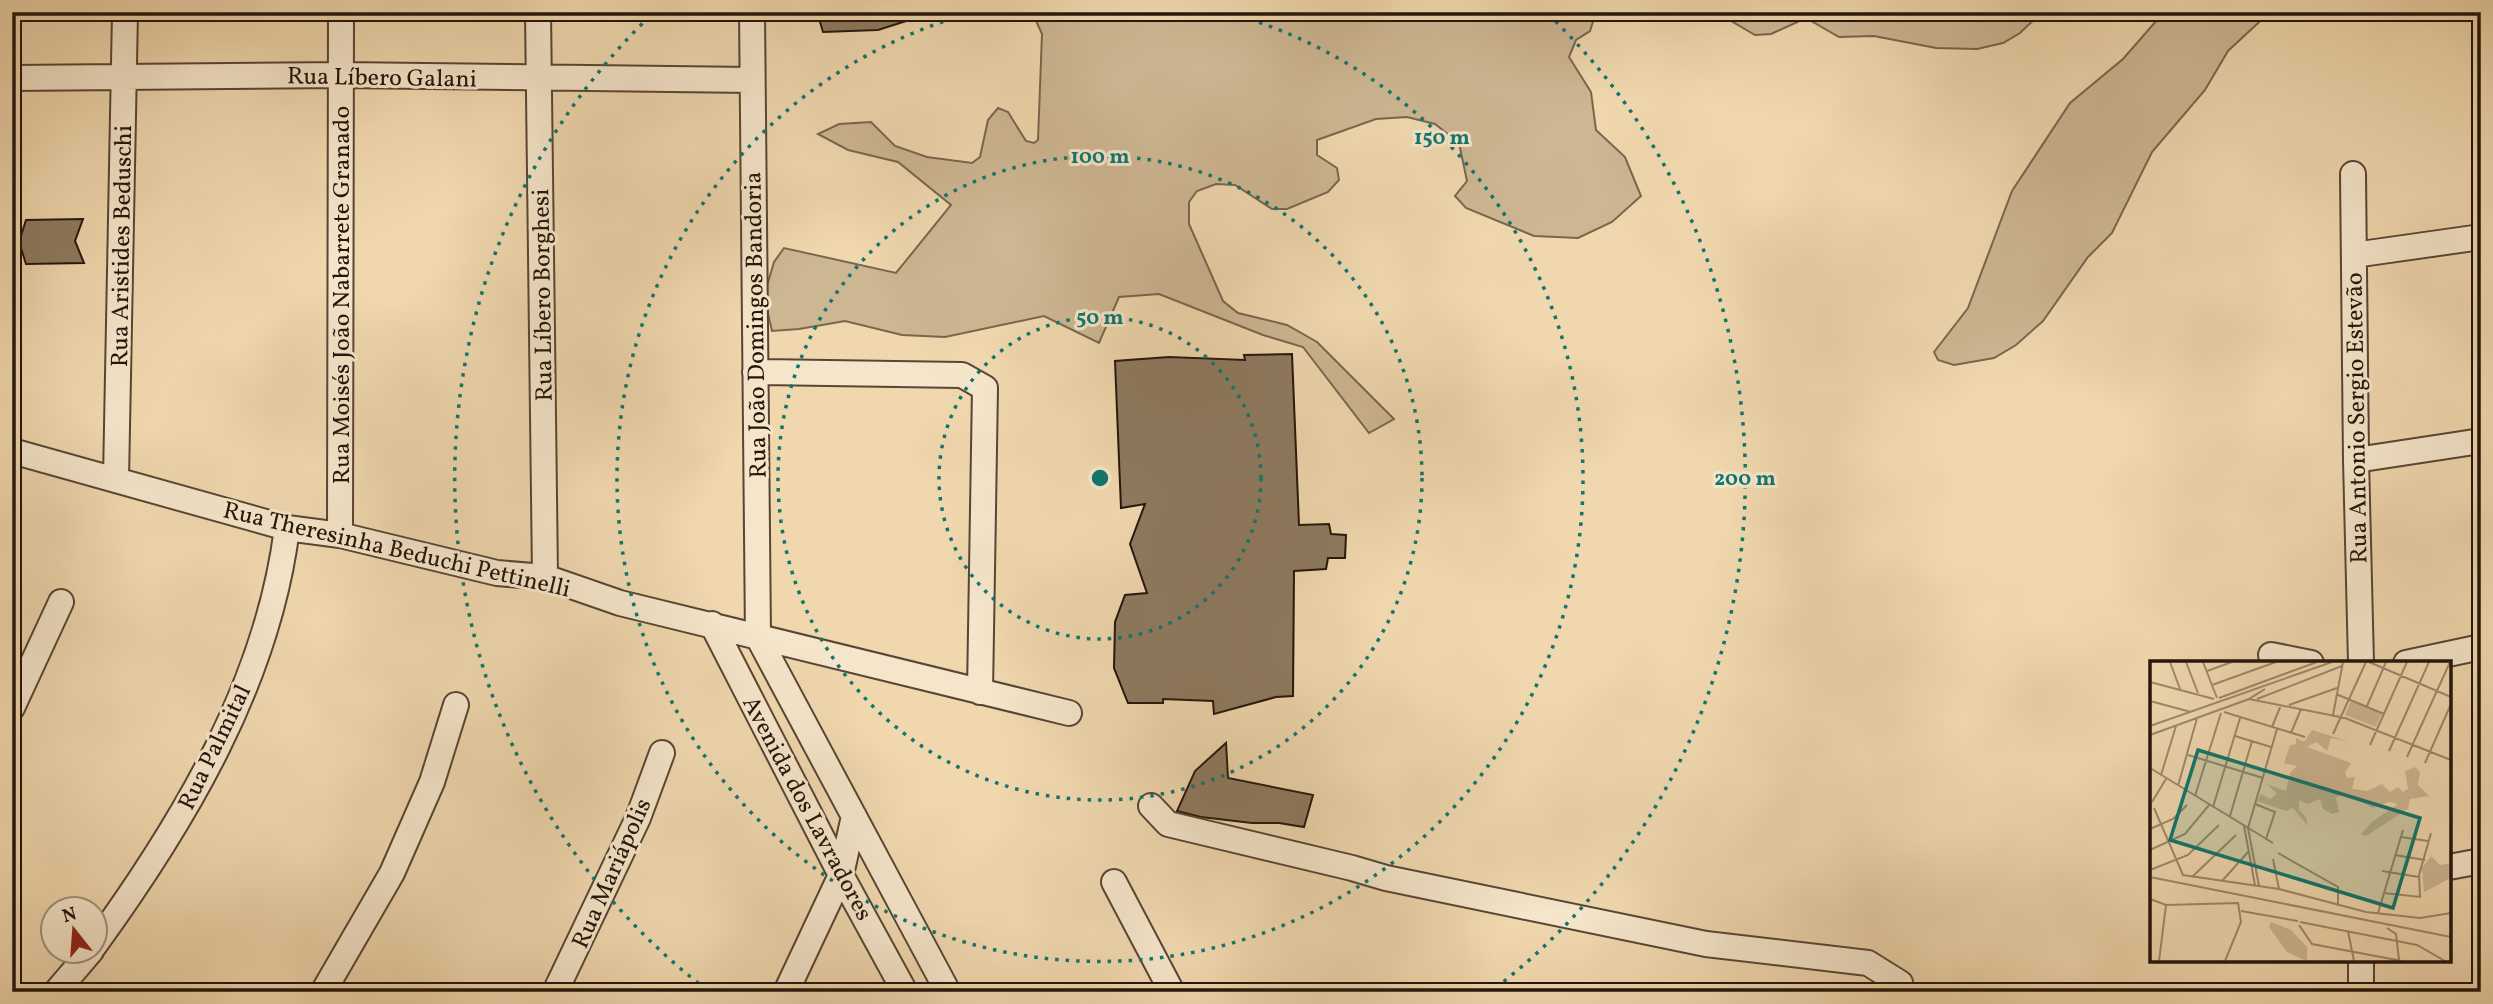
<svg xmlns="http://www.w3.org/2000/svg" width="2493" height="1004" viewBox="0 0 2493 1004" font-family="Vollkorn,serif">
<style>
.green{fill:#cdb692;stroke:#78664e;stroke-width:2}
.building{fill:#8e7a60;stroke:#24150b;stroke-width:2}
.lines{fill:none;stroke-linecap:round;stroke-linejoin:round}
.minor-casing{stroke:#574634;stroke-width:28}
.minor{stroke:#f5e5ca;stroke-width:24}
.ring{fill:none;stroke:#0f766e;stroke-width:3.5;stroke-dasharray:3.5 7}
.labels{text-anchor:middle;stroke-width:6;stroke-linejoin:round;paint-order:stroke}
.street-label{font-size:24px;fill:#24150b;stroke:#f5e5ca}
.inset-road{fill:none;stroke:#9e896d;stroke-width:2}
.view{fill:#0f766e;fill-opacity:0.15;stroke:#0f766e;stroke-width:3.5}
.inset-edge{fill:none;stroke:#24150b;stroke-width:3.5}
.centre{fill:#0f766e;stroke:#f5e5ca;stroke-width:3.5}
.ring-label{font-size:21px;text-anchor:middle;font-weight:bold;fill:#0f766e;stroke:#f5e5ca;stroke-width:6;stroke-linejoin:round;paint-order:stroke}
</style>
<rect width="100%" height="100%" fill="#f0d7ae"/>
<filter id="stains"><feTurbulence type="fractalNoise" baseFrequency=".00286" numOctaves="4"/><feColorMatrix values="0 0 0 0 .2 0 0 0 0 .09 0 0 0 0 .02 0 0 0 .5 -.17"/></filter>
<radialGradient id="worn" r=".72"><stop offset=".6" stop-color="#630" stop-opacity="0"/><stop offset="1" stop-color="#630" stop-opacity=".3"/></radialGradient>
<path class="green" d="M1032 12H1596L1590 31 1576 40 1569 57 1591 92 1596 130 1625 157 1641 196 1612 222 1578 238 1534 236 1466 208 1455 196 1467 181 1459 143 1435 124 1407 117 1376 119 1317 140V155L1337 168 1339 180 1328 192 1287 209H1272L1235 185 1216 184 1197 191 1189 202V224L1223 301 1238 313 1287 325 1317 342 1394 419 1369 433 1303 347 1263 335 1159 294 1119 297 1099 343 1044 316 945 337 902 335 845 321 799 329 772 331 764 296 774 262 784 248 896 273 951 205 898 162 848 150 818 134 839 124 871 122 895 146 927 157 972 163 980 157 988 120 998 108 1008 112 1026 141 1034 143 1038 140 1042 34Z
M1716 12H2042L2020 33 2003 43 1977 49 1936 48 1874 36 1839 37 1806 18 1771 34 1755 35Z
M2164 12H2270L2228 51 2205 90 2152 152 2112 233 2088 257 2043 321 2016 345 1994 358 1954 365 1938 360 1934 352 1968 308 2012 191 2070 103 2123 59Z"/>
<path class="building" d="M817 12H922V16L878 30 823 32Z
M83 219 75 241 84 263 26 264 19 242 26 220Z
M1292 354 1299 525 1329 524 1331 534 1346 535 1345 558H1328L1326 569 1294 571 1293 696 1276 697 1214 714 1213 701 1163 699V703H1128L1114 668 1115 622 1125 595 1147 593 1130 544 1145 504 1121 508 1115 361 1169 357 1245 360 1244 355Z
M1226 743 1228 778 1313 795 1304 827 1279 823H1252L1201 817 1177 811 1195 771Z"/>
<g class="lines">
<g class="minor-casing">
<path id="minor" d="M538 12 545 577
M752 12 758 637 948 992
M12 78 341 75 752 80
M2353 174 2356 460 2361 663
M2354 255 2481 237
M755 372 962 375 985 388 980 692
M12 451 287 528 340 535 497 573 545 577 620 603 1069 713
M2356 460 2481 441
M116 479 125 12
M340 535 341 12
M712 624 841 875 905 992
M2271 655 2311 663
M2406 663 2481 647
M12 708 61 602
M1151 806 1168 824 1352 868 1386 878 1706 944 1868 963 1900 983 1899 992
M2449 867 2481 861
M1114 882 1172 992
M94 946C184 822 268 682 287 528
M2361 960V992
M56 992 91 951
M323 992 392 873 432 782 456 705
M555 992 638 818 662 753
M786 992 841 875 854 816"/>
</g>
<use href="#minor" class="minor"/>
</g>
<g class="ring">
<circle cx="1100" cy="478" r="161"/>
<circle cx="1100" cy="478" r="322"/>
<path d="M1229 13A483 483 0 1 1 971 13"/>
<path d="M707 990A645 645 0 0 1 652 14M1548 14A645 645 0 0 1 1493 990"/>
</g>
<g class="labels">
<g class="street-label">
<text transform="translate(382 77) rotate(1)" y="8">Rua Líbero Galani</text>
<text transform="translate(121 246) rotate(-89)" y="8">Rua Aristides Beduschi</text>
<text transform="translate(341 295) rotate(-90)" y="8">Rua Moisés João Nabarrete Granado</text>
<text transform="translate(542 295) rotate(-91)" y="8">Rua Líbero Borghesi</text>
<text transform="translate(755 325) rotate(-91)" y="8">Rua João Domingos Bandoria</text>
<text transform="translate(2356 418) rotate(-91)" y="8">Rua Antonio Sergio Estevão</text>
<text transform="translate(397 549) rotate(13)" y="8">Rua Theresinha Beduchi Pettinelli</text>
<text transform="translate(214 747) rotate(-64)" y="8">Rua Palmital</text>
<text transform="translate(808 808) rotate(62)" y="8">Avenida dos Lavradores</text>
<text transform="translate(611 873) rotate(-66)" y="8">Rua Mariápolis</text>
</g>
</g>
<g transform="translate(2150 661)">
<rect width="301" height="301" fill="#f0d7ae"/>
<path d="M201 40 232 52 226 66 195 54ZM162 69 200 81 181 77 177 90 166 81 157 86 201 102 195 112 197 117 205 116 202 128 217 130 232 123 240 131 248 126 253 131 258 128 255 110 265 106 270 111 268 124 279 135 260 138 258 148 216 175 211 173 222 161 248 143 239 141 223 147 193 132 186 137 189 151 182 153 173 148 170 138 157 143 149 139V149L156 156 158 165 143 147 136 150 107 140 111 133 120 138 127 133 117 123 136 130 140 112 147 105 134 102 140 84 146 83V77L154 81ZM281 195 290 204 301 202V217L274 231 272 207ZM121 261 141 269 157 286V300L137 291 119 266Z" fill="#cdb692"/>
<path class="inset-road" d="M20 1 30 28M36 1 48 32M53 1 67 37M219 1 301 36M57 10 82 1M0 21 64 38M62 24 126 1M186 33 234 53M69 37 167 1M99 38 195 57 301 99M107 38 192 5M0 40 41 51M139 44 187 27M217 45 236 1M74 51 155 76M183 54 193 1M0 65 182 1M122 66 131 44M141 72 151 48M183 73 216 1M0 74 99 38 115 28M85 75 121 86M220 84 257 1M239 90 279 1M38 94 113 117M257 96 300 1M275 102 301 43M0 107 123 182M11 114 26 65M28 125 47 57M45 135 71 52M2 141 16 118M105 143 125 151 116 178M63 146 90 57M4 147 33 214 129 228 216 251 270 257 301 252M80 155 102 80M94 165 105 224M0 168 23 158 37 144M251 176 278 180M0 189 35 173 59 144M128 192 188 226V245M245 194 275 199M123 198 129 228M0 209 38 194 69 164M232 210 269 216M0 216 301 276M42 216 86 174M72 220 99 190M109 225 98 167 127 68M234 232 270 236 269 214 281 172M0 238 16 244 88 242 91 261 75 300M91 250 148 260M228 252 253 169M150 261 267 284 295 300M149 264 162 283 252 300M237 267 246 273 249 299M198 270 204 300M9 300 16 244"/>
<path class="view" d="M48 89 270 157 243 247 20 179Z"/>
<rect width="301" height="301" class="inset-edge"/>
</g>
<circle cx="1100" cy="478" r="10" class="centre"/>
<g class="ring-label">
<text x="1442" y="144">150 m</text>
<text x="1100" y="163">100 m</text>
<text x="1100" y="324">50 m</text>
<text x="1745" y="485">200 m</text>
</g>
<rect width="2493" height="1004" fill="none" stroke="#f0d7ae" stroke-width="42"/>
<rect x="14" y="14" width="2465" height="976" fill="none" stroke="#24150b" stroke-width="3.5"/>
<rect x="21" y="21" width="2451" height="962" fill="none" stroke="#24150b" stroke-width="2"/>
<g transform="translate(74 930) rotate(343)"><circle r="33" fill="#f5e5ca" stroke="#a1927e" stroke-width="2"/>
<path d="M0-5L12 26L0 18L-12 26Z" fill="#8f2418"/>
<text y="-10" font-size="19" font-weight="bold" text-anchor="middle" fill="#24150b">N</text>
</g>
<rect width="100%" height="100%" filter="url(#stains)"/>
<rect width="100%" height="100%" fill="url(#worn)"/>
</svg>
